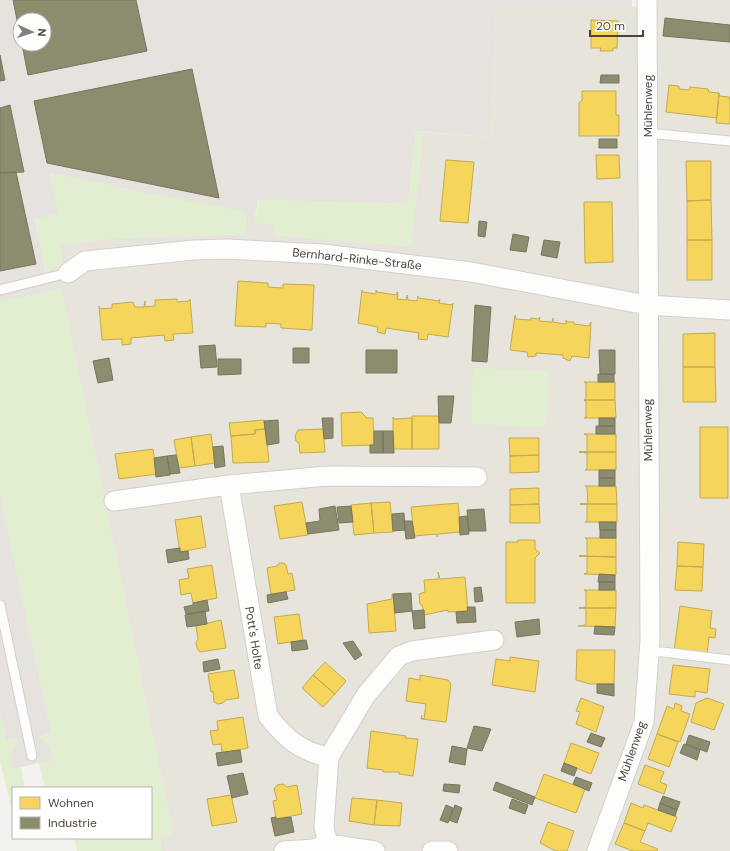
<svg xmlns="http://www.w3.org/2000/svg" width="730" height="851" viewBox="0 0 730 851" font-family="'DM Sans',sans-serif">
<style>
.residential{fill:#e7e4dc}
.industrial{fill:#e6e2de;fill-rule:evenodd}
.green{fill:#e1eecf}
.parking{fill:#e6e3df}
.homes{fill:#f6d55c;stroke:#c3aa52}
.industry{fill:#8c8c6e;stroke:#78765e}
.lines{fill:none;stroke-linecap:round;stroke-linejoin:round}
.lane-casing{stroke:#d2d0cb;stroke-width:11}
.street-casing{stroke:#d2d0cb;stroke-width:21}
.lane{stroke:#fdfdfc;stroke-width:9}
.street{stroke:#fdfdfc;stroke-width:19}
.labels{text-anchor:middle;stroke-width:4;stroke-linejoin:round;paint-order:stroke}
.street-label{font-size:12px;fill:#4b4439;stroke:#fff}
</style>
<rect width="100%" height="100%" fill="#f4f2ee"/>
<path class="residential" d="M658 0H730V851H161L160 835 173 834 61 288 49 291 45 271 63 264 59 245 117 238 243 234 246 222 273 224V235L411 246 423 132 491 137 496 10 658 6Z"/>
<path class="industrial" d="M0 0H632V7L496 10 491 137 416 131 408 204 258 200 254 223 246 222 247 214 50 173 59 214 35 219 49 291 0 302ZM20 20H44V44H20Z"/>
<path class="green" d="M416 131 423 132 411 246 273 235V224L254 223 259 199 408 204Z
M50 173 137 191 237 210 247 214 243 234 117 238 59 245 63 264 45 271 35 219 58 214Z
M61 288 173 834 160 835 161 851H77L74 838H151V788H45L39 763 53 759 50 746 38 735 51 732 0 494V302Z
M473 368 549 371 546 427 471 424Z
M0 712 6 741 20 738 12 769 21 767 25 788H13V814L0 761Z"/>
<path class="parking" d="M192 0H627V4L483 7 478 121 416 119 406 202 231 196Z
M0 494 51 732 39 736 50 746 53 760 12 769 9 758 19 738 6 741 0 712Z"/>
<path class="homes" d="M591 20 618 21 617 48H613V51H600L601 48H591Z
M669 85 679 86V89L689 90 690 87 708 89 709 92 719 93 717 118 666 112Z
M582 91H616V115H619V136H579V103L582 100Z
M719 93V96L729 97 730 100V124L716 123Z
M596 155H619L620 178 597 179Z
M446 160 474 162 468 223 440 221Z
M686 161H711V200L687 201Z
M711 200 712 240H687V201Z
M584 202H612L613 262 585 263Z
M687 240H712V280H687Z
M238 281 268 283V287L283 288V284L314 285 312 330 281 328V324L266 323V327L235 326Z
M362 290 363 292 376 294V290L377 292 396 295 397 292 398 293 397 299 406 300 407 295 408 300 417 301 418 296 419 298 438 301 440 299 439 303 451 305 453 303 448 337 428 334 427 340 418 339 419 333 386 328 385 334 377 332 378 327 358 323Z
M177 299V302L189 301 190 299 193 333 173 334 174 340 165 341 164 335 131 338V344L122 345V339L102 340 99 306 100 309 112 308V304L133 302 135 307H144L145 301V307L155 306V300Z
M515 315 516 319 531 320V318L538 319 540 317 539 321 552 322 553 318V322L566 324V320L567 322H574V324L589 326 591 322 589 358 572 356 570 361 563 358V355L536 353V356L528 357 527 352 510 350Z
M715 333V367H683V334Z
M683 367H715L716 402H683Z
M584 382H615V400H584H586V383Z
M584 400H615L616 418H584L586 417V401Z
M361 412 367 418H373L374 445 342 446 341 413Z
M412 416H439V449H412Z
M393 417 394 419 412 418V449H393Z
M264 420 265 429 255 430V434L231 436 229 423Z
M700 427H728V498H700Z
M266 429 269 462 233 463 231 436 255 434V430Z
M323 429 325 452 300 453 299 443 296 441 295 436 298 430Z
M211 434 215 463 195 466 191 437Z
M584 434H616V452H579H587V435Z
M191 437 195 466 179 468 174 440Z
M509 438H539V455L510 456Z
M153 449 157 474 119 479 115 454Z
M579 452H616V470H585L587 469V453Z
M539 455V472L510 473V456Z
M585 486H616L617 504H580H588L587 487Z
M539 488V504L510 505V489Z
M302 502 308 535 280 539 274 506Z
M390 502 393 532 374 533 371 503Z
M371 503 374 533 354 535 351 505Z
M458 503 461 532 438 534 437 537V534L414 536 411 507Z
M539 504 540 523H510V505Z
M580 504H617V522H585L587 521V504Z
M201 516 206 547 180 552 175 520Z
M585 538H616V557L579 556H587V539Z
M518 540H535V549L540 553 535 558V603H506V542H518Z
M678 542 704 544 703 567 677 566Z
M579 556 616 557V575L584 574 587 573V556Z
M279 563H284L286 565 288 574 292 573 295 590 271 594 267 568 277 566Z
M212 565 217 598 193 603 191 593 181 595 179 580 189 578 187 569Z
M677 566 703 567 702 591 675 590Z
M438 572 440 579 465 577 468 611 448 612V610L424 615 422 605 420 604 419 594 425 592 424 580 439 579Z
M584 590H616V608H579L586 607V591Z
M392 594H393L396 631 369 633 367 604 392 599Z
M680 606 712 611 710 628 716 629 715 638 709 637 707 655 674 651Z
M579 608H616L615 627 578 626 586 625V608Z
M299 614 303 640 278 644 274 617Z
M221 620 226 648 200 652 197 648 196 642 198 639 196 626Z
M577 650H615L614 684H590L576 680Z
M510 657 539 661 535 692 492 685 496 659 510 661Z
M325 662 346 681 335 694 313 675Z
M673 665 710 669 707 693 695 691V697L669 694Z
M234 670 239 698 226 700 223 703 218 704 214 702 213 691 211 692 208 674Z
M313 675 335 694 323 707 302 688Z
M420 675 448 680 451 684 446 722 421 719 422 715 421 718 424 719 426 704 406 701 409 678 420 680Z
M581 698 604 707 596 732 576 724 580 712 576 711Z
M707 698 724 704 714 730 691 722 696 703Z
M675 703 682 706 681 711 690 714 680 742 657 734 667 706 674 709Z
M243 717 248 748 222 753 221 744 213 745 210 731 218 730 217 721Z
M371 731 406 736 405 738 418 739 413 776 399 774V772H383V770L367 768Z
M657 734 678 742 669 767 648 759Z
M571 743 599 753 591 774 564 763Z
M645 765 664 772 660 782 667 785 664 794 638 784Z
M544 774 585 789 576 813 535 798Z
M283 784 287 787 297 785 302 814 276 819 273 801 277 800 274 789 277 785Z
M231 795 237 822 212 826 207 799Z
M352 798 377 800 374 825 349 821Z
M377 800 402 803 400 826 374 825Z
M631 803 643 808 644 805 677 817 671 832 648 823 645 831 624 823Z
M548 822 574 831 567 851H556L540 843Z
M624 823 645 831 640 842 658 849 657 851H633L615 844Z"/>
<path class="industry" d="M13 0H136L147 51 28 75 22 44H44V20H20V35Z
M665 18 730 25V42L663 36Z
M0 55 5 80 0 81Z
M192 69 219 198 47 163 34 101Z
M601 75H619V83H600Z
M10 105 24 172 0 173V108Z
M599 139H617V148H599Z
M16 172 36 264 0 271V173Z
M479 221 487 222 485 237 478 236Z
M513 234 529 237 526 252 510 250Z
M544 240 560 242 557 258 541 255Z
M475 305 491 307 487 362 472 361Z
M215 345 217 367 201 368 199 346Z
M293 348H309V363H293Z
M366 350H397V373H366Z
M599 350H615V374H600Z
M109 358 113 380 98 383 93 361Z
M218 359H241V374L218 375Z
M598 374H614V382H598Z
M438 396H454L451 423H439Z
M322 418H333V438L324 439Z
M599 418H615V426H599Z
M278 420 279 443 267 445 264 421Z
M596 426H615V434H596Z
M374 431H383V453H370V445H374Z
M383 431H393L394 453H383Z
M223 446 225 466 215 468 213 447Z
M176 455 180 473 170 474 167 456Z
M167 456 170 475 156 477 154 458Z
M599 470H615V478H599Z
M599 478H615V486H599Z
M335 506 339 530 308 534 306 523 320 521 319 509Z
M351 506 353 522 339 523 337 507Z
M484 509 486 531H469L467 510Z
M404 513 405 530 393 531 392 514Z
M467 516 469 534 460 535 459 517Z
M404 521H412L415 538 406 539Z
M599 522H616V530H600Z
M600 530H616V538H600Z
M180 548V552L188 551 189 559 168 563 166 550Z
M599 574 615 575V582H598Z
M599 582H615V590H599Z
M481 587 483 601 475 602 474 588Z
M286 592 288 599 268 603 267 595Z
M411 593 412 611 395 613 393 594Z
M207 600 209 611 186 614 184 607 193 605V603Z
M467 607H475L476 622 457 623 456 612 468 611Z
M424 610 425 628 414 629 412 611Z
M205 611 207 624 187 627 185 615Z
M539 619 540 634 517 637 515 622Z
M595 626 615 627 614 635 594 634Z
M306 640 308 649 292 651 291 642Z
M353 641 362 655 355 660 343 643Z
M218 659 220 669 204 672 203 662Z
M597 684H614V696L597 693Z
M474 726 491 729 482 751 467 748Z
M591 733 605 738 601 747 587 742Z
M689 735 710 742 707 752 686 744Z
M684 744 700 750 697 760 680 753Z
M452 746 467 749 465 765 449 762Z
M240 750 242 762 218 766 216 753Z
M564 763 577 768 574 776 561 771Z
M243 773 248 794 232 798 227 776Z
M576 777 592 783 589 791 573 784Z
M496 782 535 797 532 805 493 790Z
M444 784 460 785 459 793 443 791Z
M663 796 680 802 677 810 660 803Z
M512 799 528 805 525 814 509 808Z
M660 803 677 810 675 816 658 810Z
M446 805 453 808 448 823 440 820Z
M455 805 462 808 457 823 449 820Z
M276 817V819L291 817 294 832 275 836 271 818Z"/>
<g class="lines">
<g class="lane-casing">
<path id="lane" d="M648 133 730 141
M0 290 68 273
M0 605 32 756
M649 652H663L730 660"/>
</g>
<g class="street-casing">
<path id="street" d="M68 273 85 261 194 250 227 249 323 254 471 272 647 305 730 310
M114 501 229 485
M329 757C301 752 285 738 268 716L229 485 327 476 477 477
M328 844 324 827 329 757 366 695 399 656 412 651 494 640
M284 851 314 849 328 844 375 851
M432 851H448
M597 851 644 722 650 640 647 0"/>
</g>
<use href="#lane" class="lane"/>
<use href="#street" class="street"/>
</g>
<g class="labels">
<g class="street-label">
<text transform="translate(648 106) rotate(-90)" y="4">Mühlenweg</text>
<text transform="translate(357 259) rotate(6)" y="4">Bernhard-Rinke-Straße</text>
<text transform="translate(648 430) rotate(-91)" y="4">Mühlenweg</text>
<text transform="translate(254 638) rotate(81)" y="4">Pott's Holte</text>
<text transform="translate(632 751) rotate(-71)" y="4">Mühlenweg</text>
</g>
</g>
<rect x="12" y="787" width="140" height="52" fill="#ffffff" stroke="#b7b4b0"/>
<rect x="20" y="797" width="20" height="12" fill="#f6d55c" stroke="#b7b4b0"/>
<text x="48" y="807" font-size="12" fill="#4b4439">Wohnen</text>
<rect x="20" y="817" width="20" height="12" fill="#8c8c6e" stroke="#b7b4b0"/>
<text x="48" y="827" font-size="12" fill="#4b4439">Industrie</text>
<g transform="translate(32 32) rotate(93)"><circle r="19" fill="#ffffff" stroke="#b7b4b0"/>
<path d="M0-3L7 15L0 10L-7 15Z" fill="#868178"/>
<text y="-6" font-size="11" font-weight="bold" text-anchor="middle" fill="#4b4439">N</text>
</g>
<path d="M590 30v6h53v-6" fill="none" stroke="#4b4439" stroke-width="2"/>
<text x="596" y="30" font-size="12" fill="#4b4439" stroke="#ffffff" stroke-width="3" paint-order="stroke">20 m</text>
</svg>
